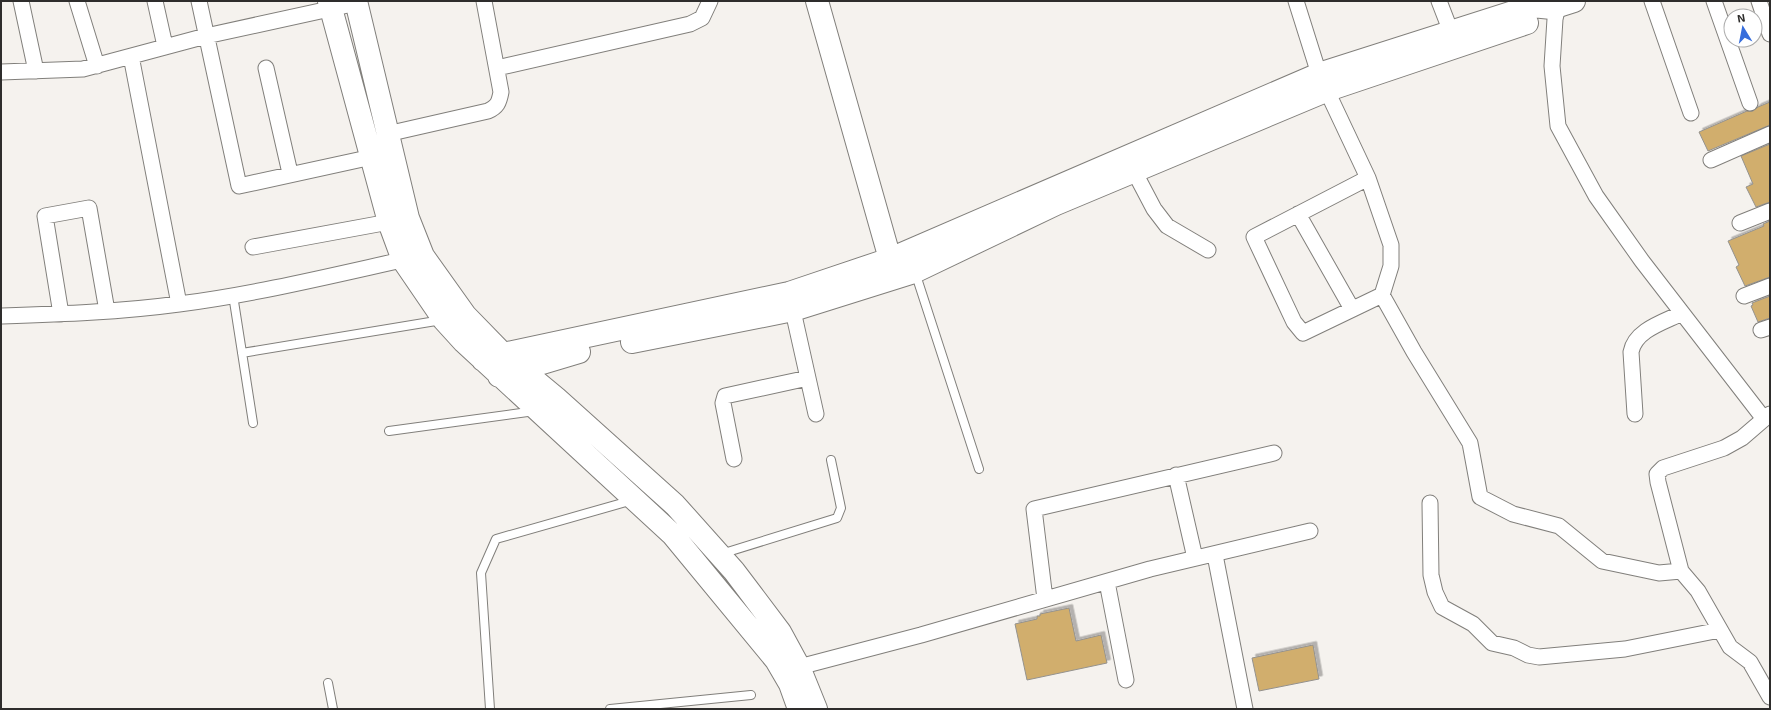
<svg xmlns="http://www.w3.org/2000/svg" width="1771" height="710" viewBox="0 0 1771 710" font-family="'Exo 2',sans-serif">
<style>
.building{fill:#d1ae6d;stroke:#94928e;filter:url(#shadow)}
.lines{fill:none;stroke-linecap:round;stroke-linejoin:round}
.lane-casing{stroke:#817f7b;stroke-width:10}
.street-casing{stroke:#817f7b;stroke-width:17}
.secondary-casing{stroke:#817f7b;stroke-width:24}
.lane{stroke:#fff;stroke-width:8}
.street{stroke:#fff;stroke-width:15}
.secondary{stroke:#fff;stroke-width:22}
</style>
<defs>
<filter id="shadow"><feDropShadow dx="3.5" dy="-3.5" stdDeviation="0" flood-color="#0004"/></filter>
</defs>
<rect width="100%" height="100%" fill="#f5f2ee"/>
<path class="building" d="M1770 102V125L1708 151 1699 132 1747 111H1753L1758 107Z
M1770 144V202L1756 207 1746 187 1753 184 1741 156Z
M1770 221V277L1745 286 1736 267 1739 265 1728 241 1764 226 1763 224Z
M1770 296V318L1758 322 1751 306 1753 305 1752 303Z
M1069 608 1076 641 1101 635 1107 663 1027 680 1015 624 1037 619V616H1040V614Z
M1313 645 1319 679 1259 691 1252 658Z"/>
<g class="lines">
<g class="lane-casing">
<path id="lane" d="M915 272 979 469
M233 295 253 423
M242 353 442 320
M389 431 535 411
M721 554 837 518 841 508 831 460
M328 683 333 709
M490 709 481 573 496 539 633 500
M610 709 751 695"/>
</g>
<g class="street-casing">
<path id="street" d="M21 1 36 71
M77 1 97 66
M155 1 165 46
M199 1 239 186 372 157
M1296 1 1319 74 1368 178 1254 237 1294 322 1303 333 1382 295 1414 352 1470 443 1480 497 1513 514 1559 526 1602 561 1659 573 1681 571 1698 591 1730 647 1750 662 1770 697
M1439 1 1451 32
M1652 1 1691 113
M1714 1 1750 103
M1759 1 1770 34
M1558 6 1555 19 1552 66 1558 126 1596 196 1642 261 1764 419
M131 56 179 304
M266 68 290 173
M497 68 690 24 702 18 710 1
M1 72 83 69 206 36 357 3
M387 134 488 111C497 107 499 103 501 92L484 1
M1711 160 1770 134
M1134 171 1154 209 1167 226 1208 250
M1368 178 1391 245V266L1382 295
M1298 214 1352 309
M1740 223 1770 211
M253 247 389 222
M1744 296 1770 286
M791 302 816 414
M61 314 45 216 89 208 107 311
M1 316C60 314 120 312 179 304 257 294 334 275 411 258
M1761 330 1770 327
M1635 414 1631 352C1635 330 1664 322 1682 313
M734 459 723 403 725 396 808 378
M1176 475 1195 558
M1430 503 1431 575 1435 592 1442 607 1473 624 1492 643 1514 648 1528 655 1539 657 1625 649 1720 630
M1215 555 1245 709
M1681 571 1658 482 1657 474 1663 468 1724 448 1742 438 1770 414
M1107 582 1126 680
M1045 599 1034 509 1274 453
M799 667 921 635 1150 569 1310 531"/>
</g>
<g class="secondary-casing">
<path id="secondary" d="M329 1 389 222 403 260 444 320 464 342 673 535 776 660 790 684 799 709
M356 1 408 218 423 256 465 315 503 354 556 398 675 505 734 571 780 632 799 667 816 709
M817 1 890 259
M632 342 793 310 914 272 1056 204 1328 90 1527 23
M483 360 503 354 789 293 890 259 1319 74 1532 6 1552 8 1574 1
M499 376 579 352"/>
</g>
<use href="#lane" class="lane"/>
<use href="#street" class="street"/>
<use href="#secondary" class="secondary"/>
</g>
<rect width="1771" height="710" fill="none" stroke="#2e2d2c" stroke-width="4"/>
<g transform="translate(1743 28) rotate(350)"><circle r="19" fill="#ffffff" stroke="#ababab"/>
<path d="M0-3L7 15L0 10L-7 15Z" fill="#366ddc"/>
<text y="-6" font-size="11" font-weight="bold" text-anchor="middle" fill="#2e2d2c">N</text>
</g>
</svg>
